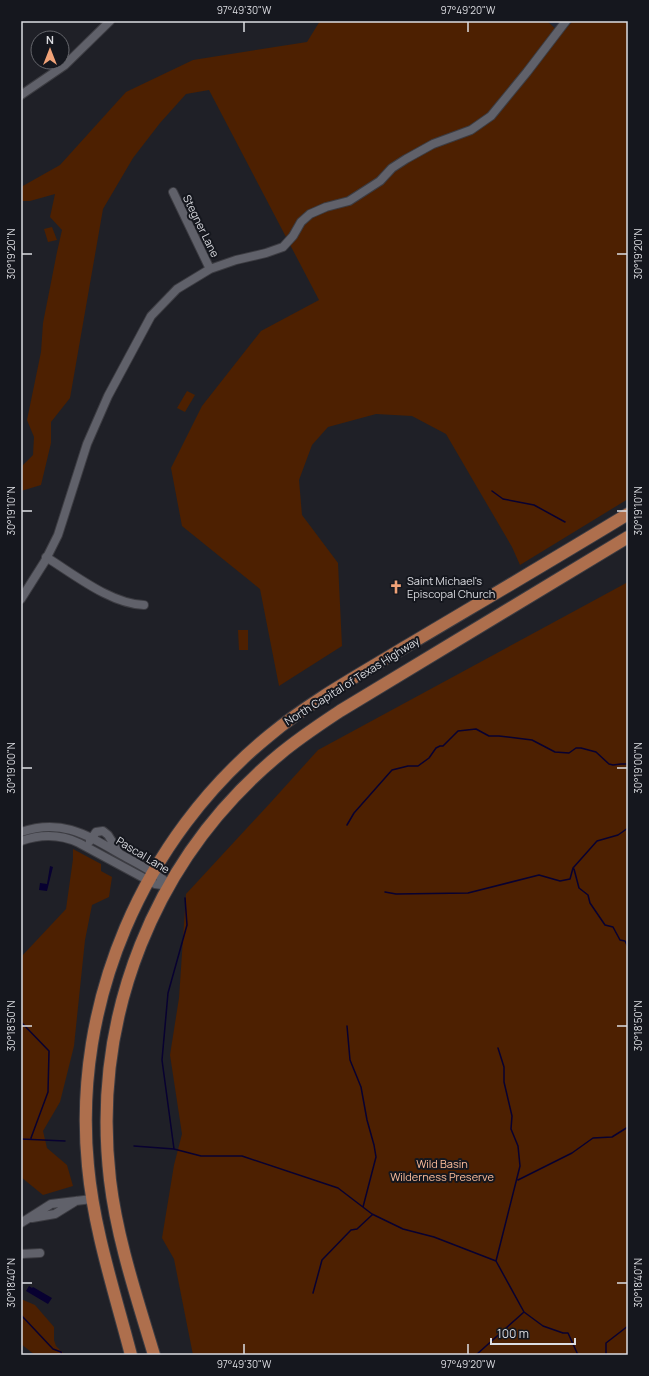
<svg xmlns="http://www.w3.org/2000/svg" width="649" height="1376" viewBox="0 0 649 1376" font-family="Manrope,sans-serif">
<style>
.built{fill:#252734}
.green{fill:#4d2001}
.water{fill:#080131}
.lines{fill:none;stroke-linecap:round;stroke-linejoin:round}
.stream{stroke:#080131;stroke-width:1.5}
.minor-casing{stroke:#3c3c42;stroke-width:10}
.highway-casing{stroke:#3c3c42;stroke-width:14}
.minor{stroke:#60616a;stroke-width:8}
.highway{stroke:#ae6f4d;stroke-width:12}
.ticks{fill:none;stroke:#dcdde2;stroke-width:1.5}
.labels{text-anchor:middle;stroke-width:4;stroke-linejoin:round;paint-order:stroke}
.street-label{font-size:11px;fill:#dcdde2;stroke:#15171e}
.poi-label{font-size:11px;fill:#dcdde2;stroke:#15171e;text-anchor:start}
.park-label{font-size:11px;fill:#fdbe9c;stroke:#15171e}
.neatline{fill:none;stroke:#dcdde2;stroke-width:1.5}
.ticks-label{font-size:10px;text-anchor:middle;fill:#dcdde2}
</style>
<rect width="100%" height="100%" fill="#1f2027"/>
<path class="built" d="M547 21H573L562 35Z"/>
<path class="green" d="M320 21H547L561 34 573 21H628V499L520 565 512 547 446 434 412 416 376 414 328 427 312 445 299 480 302 515 338 563 342 646 279 686 260 589 182 526 171 468 202 406 261 331 319 300 209 90 186 94 160 123 133 158 103 209 70 398 51 422V443L41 485 21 491V467L33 455 34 437 27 420 41 352 43 323 57 252 62 230 50 217 55 194 30 201H21V187L60 165 126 92 193 60 307 42Z
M52 227 57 240 48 242 44 229Z
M187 391 195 395 185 412 177 408Z
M628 582V1355H193L174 1259 162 1238 174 1165 182 1134 170 1055 179 998 186 894 272 801 318 750Z
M238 630H248V650H239Z
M73 849 101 864V871L112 877 109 897 92 905 85 940 74 1046 60 1102 43 1131 47 1148 67 1165 73 1186 43 1195 21 1177V957L66 909 73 859Z
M21 1299 35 1305 54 1327V1340L56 1346 65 1355H35L21 1344Z"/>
<path class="water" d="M50 866 53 867 47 891 39 890 40 883 47 884Z
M29 1286 32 1288 33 1287 52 1298 48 1304 26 1291Z"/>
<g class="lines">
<path class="stream" d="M492 491 503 499 534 505 565 522
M347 825 354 813 392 770 408 766H418L429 758 436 748 440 746H443L458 731 476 729 489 736H499L532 740 555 752 569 753 576 748H581L596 752 609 764 613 765 621 764H628
M574 869 579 888 588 895 590 903 605 925 613 927 620 940 625 941 628 947
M385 892 396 894 468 893 539 875 560 881 570 879 573 868 597 841 618 835 628 828
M185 898 187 925 168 993 162 1060 174 1149 201 1156H242L338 1188 372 1214 403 1229 434 1237 496 1261
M21 1022 49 1051 48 1092 31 1138
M347 1026 350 1060 361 1087 367 1120 374 1145 376 1157 363 1207
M498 1048 504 1067V1082L512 1116 511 1129 518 1146 520 1166 496 1261 524 1312 543 1326 563 1333H568L578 1355
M21 1139 65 1141
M134 1146 174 1149
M518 1180 572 1153 593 1138 612 1137 628 1127
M313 1293 322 1260 351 1230 357 1229 372 1215
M21 1315 53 1349 61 1352 62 1355
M476 1355 524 1312
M606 1355V1343L628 1326"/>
<g class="minor-casing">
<path id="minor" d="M21 95 65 65 110 21
M173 192 210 269
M46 557C75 575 111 604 144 605
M21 599 45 561 58 535 87 444 108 396 151 316 177 289 210 269 236 260 266 253 283 247 293 236 301 222 310 214 326 207 349 201 380 181 392 168 406 159 433 144 471 130 491 116 527 72 566 21
M21 832C62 818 87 835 122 855 138 864 155 872 169 884
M21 841C41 834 60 834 79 843L155 884 162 885 169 884
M90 841 96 832 103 831 108 835 118 851
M32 1218 55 1214 76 1201
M21 1223 51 1204 92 1199
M21 1254 40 1253"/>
</g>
<g class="highway-casing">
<path id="highway" d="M131 1355C115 1293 94 1231 88 1166 72 1003 143 838 270 735 311 701 359 675 405 647 479 603 554 559 628 514
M154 1355C137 1298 117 1239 110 1180 91 1017 154 858 280 754 299 738 319 725 340 711L628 537"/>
</g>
<use href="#minor" class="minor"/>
<use href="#highway" class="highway"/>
</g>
<path class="ticks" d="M244 22V32M468 22V32M22 254H32M617 254H627M22 511H32M617 511H627M22 768H32M617 768H627M22 1026H32M617 1026H627M22 1283H32M617 1283H627M244 1344V1354M468 1344V1354"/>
<defs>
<g id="church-bare" transform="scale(1.08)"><path d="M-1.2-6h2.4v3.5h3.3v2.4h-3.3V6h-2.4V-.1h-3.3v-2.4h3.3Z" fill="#f0a278" stroke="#15171e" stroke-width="2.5" paint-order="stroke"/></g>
</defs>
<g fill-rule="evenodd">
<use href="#church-bare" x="396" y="587"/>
</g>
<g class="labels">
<g class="street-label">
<text transform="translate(201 226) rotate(64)" y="4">Stegner Lane</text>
<text transform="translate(352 681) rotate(-32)" y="4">North Capital of Texas Highway</text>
<text transform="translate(143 855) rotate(31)" y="4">Pascal Lane</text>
</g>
<g class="poi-label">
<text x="407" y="585">Saint Michael's<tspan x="407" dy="13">Episcopal Church</tspan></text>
</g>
<g class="park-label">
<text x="442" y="1168">Wild Basin<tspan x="442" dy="13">Wilderness Preserve</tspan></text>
</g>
</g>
<rect width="649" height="1376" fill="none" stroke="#15171e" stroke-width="44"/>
<g transform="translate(50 50)"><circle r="19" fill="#15171e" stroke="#65666c"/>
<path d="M0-3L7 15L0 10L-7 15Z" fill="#f0a278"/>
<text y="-6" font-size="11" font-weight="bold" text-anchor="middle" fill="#dcdde2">N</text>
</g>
<path d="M491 1338v6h84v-6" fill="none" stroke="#dcdde2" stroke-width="2"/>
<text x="497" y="1338" font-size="12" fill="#dcdde2" stroke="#15171e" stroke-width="3" paint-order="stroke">100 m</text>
<rect x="22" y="22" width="605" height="1332" class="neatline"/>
<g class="ticks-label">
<text x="244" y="14">97°49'30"W</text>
<text x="468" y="14">97°49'20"W</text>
<text transform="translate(11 254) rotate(-90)" y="4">30°19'20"N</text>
<text transform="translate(638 254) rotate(-90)" y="4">30°19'20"N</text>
<text transform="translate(11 511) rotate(-90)" y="4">30°19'10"N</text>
<text transform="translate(638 511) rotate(-90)" y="4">30°19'10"N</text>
<text transform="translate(11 768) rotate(-90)" y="4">30°19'00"N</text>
<text transform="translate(638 768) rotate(-90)" y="4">30°19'00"N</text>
<text transform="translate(11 1026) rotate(-90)" y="4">30°18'50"N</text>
<text transform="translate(638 1026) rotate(-90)" y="4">30°18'50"N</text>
<text transform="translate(11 1283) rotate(-90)" y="4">30°18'40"N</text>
<text transform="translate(638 1283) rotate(-90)" y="4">30°18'40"N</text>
<text x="244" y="1368">97°49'30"W</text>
<text x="468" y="1368">97°49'20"W</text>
</g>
</svg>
